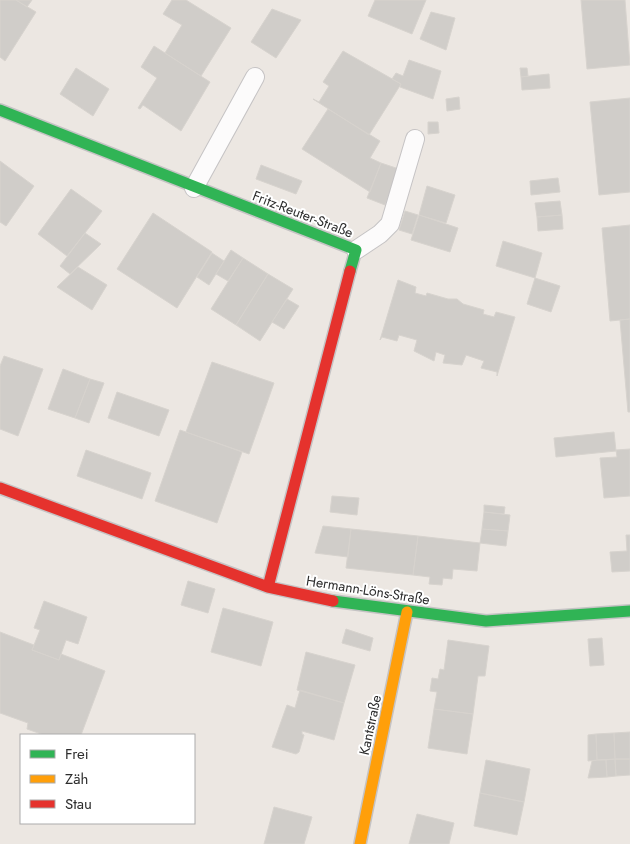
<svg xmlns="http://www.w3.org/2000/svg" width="630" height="844" viewBox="0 0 630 844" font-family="Jost,sans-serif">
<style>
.building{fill:#d0cdc9;stroke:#d7d3ce}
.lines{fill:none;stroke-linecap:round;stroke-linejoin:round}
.lane-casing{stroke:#c5c3c4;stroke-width:20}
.fast-casing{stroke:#c5c3c4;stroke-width:14}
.slow-casing{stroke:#c5c3c4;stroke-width:14}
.jam-casing{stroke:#c5c3c4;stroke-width:14}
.lane{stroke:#fcfbfb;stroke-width:18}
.fast{stroke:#30b455;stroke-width:11}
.slow{stroke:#ff9f0a;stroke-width:11}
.jam{stroke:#e5322d;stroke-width:11}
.labels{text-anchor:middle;stroke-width:4;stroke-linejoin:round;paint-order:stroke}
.street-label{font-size:14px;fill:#2d2d2d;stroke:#fff}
</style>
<rect width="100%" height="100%" fill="#ece7e2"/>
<path class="building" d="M0 0H16L36 12 5 61 0 57Z
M16 0H32L27 7Z
M172 0H186L231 28 201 76 165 53 182 25 163 14Z
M375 0H426L412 34 368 16Z
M581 0H625L630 65 587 69Z
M272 9 301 20 276 58 251 42Z
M431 12 455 18 446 50 420 39Z
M154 46 210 82 181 131 143 105 140 109 138 108 157 78 141 67Z
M343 51 401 84 369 135 313 99 319 102 329 86 323 82Z
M409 60 441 71 433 99 400 87 401 84 392 79 396 73 403 76Z
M76 68 109 89 93 116 60 94Z
M520 68H527L528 76 521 77Z
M549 74 550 88 522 90 521 77Z
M459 97 460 109 447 111 446 99Z
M630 98V192L599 195 590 102Z
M328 109 380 141 370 158 381 163 370 192 302 149Z
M428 122H438L439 133 428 134Z
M0 161 34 186 6 226 0 222Z
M381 163 399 169 385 205 367 198Z
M261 165 302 181 296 194 256 179Z
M558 178 560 192 531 195 530 181Z
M427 186 455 195 446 223 419 215Z
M71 189 102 211 67 256 38 234Z
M560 201 562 215 537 217 535 203Z
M405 211 418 215 412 234 399 230Z
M153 213 212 252 177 308 117 269Z
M419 215 458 228 450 252 411 240Z
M562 215 563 229 538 231 537 217Z
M630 225V319L610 321 602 228Z
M85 233 101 244 70 274 60 266Z
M503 241 542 253 535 278 496 266Z
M231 250 243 258 228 281 216 274Z
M212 253 224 261 209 285 197 277Z
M243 258 268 274 236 325 211 309Z
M78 267 107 285 92 310 57 287Z
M268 274 293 289 260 341 236 325Z
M535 278 560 286 551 312 527 304Z
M398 280 416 287 415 293 426 296 427 293 448 299H457L463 304 484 310 483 314 494 317 496 312 515 317 497 376V372L481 368 484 361 466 355 462 365 443 363 445 355 436 352 434 361 414 351 417 340 399 335 397 341 382 337 380 340Z
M287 299 299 306 284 329 272 322Z
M630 319V412H628L620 320Z
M4 356 43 369 18 436 0 429V366Z
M212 362 274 383 249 454 186 432Z
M63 369 90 379 75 418 48 409Z
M90 379 104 383 89 423 75 418Z
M117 392 169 410 159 436 108 418Z
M180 430 242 452 217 523 155 501Z
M614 432 616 451 556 457 554 438Z
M630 449V496L604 498 600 458 617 457 616 450Z
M86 450 151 473 142 499 77 476Z
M332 496 359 498 357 515 330 512Z
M484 505 505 507 504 514 484 512Z
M484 512 510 515 508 531 482 529Z
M323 526 351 529 348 557 315 553Z
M351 529 418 536 413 575 346 568Z
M482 529 508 531 506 546 480 543Z
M626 535H630V571L612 572 610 552 627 551Z
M418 536 480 543 477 571 453 569 452 579 443 578 442 585 429 584 430 577 413 575Z
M188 581 215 589 208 613 181 605Z
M44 601 87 617 78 644 66 640 59 660 32 650 40 630 34 628Z
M223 608 273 622 261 666 211 652Z
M346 629 373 638 370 651 342 643Z
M0 632 34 645 32 650 59 660 61 654 105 671 81 735H44L27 729 28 723 0 713Z
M602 638 604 665 590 666 588 639Z
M448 640 489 646 485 676H478L473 714 434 709 437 692 430 691 432 678 438 679 440 669 444 670Z
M306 652 355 665 344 703 297 690Z
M300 690 344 703 334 740 302 731V734L304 735 299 752 296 754 272 747 287 705 295 708Z
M434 709 473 714 467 754 428 748Z
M630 732V759H615L614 733Z
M614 733 615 759 597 760 596 734Z
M596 734 597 760 588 761V735Z
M615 759 616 776 607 777 606 760Z
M615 759H630V775L616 776Z
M486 760 530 769 524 802 480 793Z
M597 760H606L607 777 588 778 592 761Z
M480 793 524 802 517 835 474 826Z
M274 807 312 817 304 844H264Z
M417 814 454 823 449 844H409Z"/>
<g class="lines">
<g class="lane-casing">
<path id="lane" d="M194 188 255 77
M356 250 380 234 390 224 415 139"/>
</g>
<g class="fast-casing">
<path id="fast" d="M0 110 356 250 350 271
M333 601 486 621 630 611"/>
</g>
<g class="slow-casing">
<path id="slow" d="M360 844 407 612"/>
</g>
<g class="jam-casing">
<path id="jam" d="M0 488 268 587 333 601
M268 587 350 271"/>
</g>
<use href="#lane" class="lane"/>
<use href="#fast" class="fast"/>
<use href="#slow" class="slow"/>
<use href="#jam" class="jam"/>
</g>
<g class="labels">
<g class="street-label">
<text transform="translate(303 214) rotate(21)" y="5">Fritz-Reuter-Straße</text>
<text transform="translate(368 590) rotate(9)" y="5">Hermann-Löns-Straße</text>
<text transform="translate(370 725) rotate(-78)" y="5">Kantstraße</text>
</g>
</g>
<rect x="20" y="734" width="175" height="90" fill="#ffffff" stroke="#ababab"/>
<rect x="30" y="750" width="25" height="8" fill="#30b455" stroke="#ababab"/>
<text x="65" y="759" font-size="15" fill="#2d2d2d">Frei</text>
<rect x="30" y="775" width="25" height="8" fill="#ff9f0a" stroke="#ababab"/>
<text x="65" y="784" font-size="15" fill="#2d2d2d">Zäh</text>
<rect x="30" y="800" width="25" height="8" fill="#e5322d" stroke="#ababab"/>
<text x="65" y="809" font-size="15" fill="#2d2d2d">Stau</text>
</svg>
